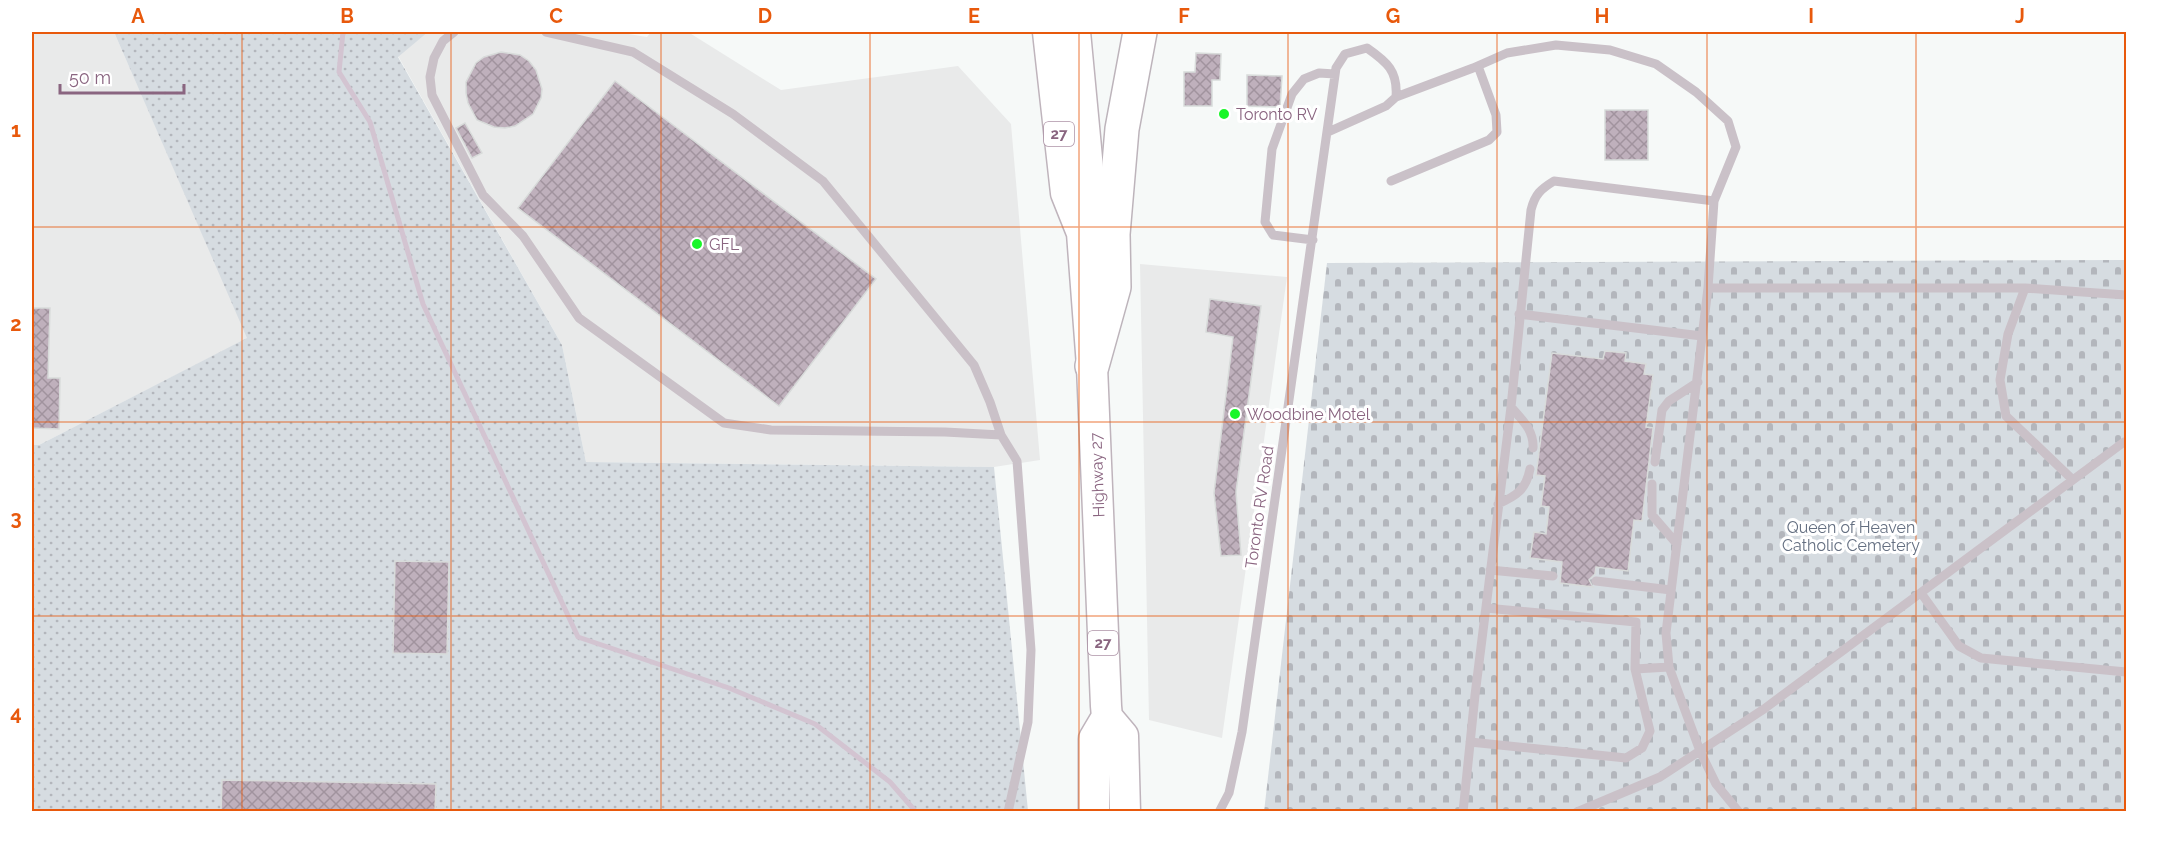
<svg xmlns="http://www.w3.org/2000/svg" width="2158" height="843" viewBox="0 0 2158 843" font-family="Raleway,sans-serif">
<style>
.built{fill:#e9eaea}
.grass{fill:url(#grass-dots)}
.cemetery{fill:url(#cemetery-stones)}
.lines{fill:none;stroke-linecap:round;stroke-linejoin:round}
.stream{stroke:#d3c4d1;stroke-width:5}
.building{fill:url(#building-cross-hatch);stroke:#d8dbda;stroke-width:1.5}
.primary-casing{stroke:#bfb4bc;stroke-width:33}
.highway-casing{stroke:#bdb4bb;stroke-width:36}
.lane{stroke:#cac1c8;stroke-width:9}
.primary{stroke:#fff;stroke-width:30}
.highway{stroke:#fff;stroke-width:33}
.grid{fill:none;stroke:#e8590c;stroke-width:1.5;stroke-opacity:0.55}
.poi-dot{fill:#19f629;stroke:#fff;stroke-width:2}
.labels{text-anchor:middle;stroke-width:6;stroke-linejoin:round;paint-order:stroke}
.shield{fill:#fff;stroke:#ad93a6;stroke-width:1.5}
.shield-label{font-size:15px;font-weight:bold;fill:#8a6580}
.poi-label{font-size:16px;fill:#8a6580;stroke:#fff;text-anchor:start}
.street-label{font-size:16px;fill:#8a6580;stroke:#fff}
.park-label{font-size:16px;fill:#646f81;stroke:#fff}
.neatline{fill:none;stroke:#e8590c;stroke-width:2}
.grid-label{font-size:20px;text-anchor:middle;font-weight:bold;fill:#e8590c}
</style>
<defs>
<pattern id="grass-dots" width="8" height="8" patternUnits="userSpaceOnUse" patternTransform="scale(1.5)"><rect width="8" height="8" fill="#d6dce1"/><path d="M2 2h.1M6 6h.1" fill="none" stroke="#b3b6bc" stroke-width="1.8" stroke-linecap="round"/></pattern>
<pattern id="cemetery-stones" width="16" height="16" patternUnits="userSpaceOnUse" patternTransform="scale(1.5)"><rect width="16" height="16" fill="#d6dce1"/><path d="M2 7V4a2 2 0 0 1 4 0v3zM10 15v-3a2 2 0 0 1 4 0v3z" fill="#b3b6bc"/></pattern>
<pattern id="building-cross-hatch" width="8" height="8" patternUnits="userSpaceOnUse" patternTransform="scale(1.5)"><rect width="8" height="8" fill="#bfb0bc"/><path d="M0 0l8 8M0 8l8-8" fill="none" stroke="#a1939e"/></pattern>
</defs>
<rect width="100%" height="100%" fill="#f6f9f8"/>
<path class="built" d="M32 32H114L248 338 39 445H32Z
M428 32H616L647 37 651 32H688L781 90 958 66 1011 124 1040 460 994 467 586 462 562 345 398 56Z
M1140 264 1287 277 1222 738 1149 720Z"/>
<path class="grass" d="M114 32H428L398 57 562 345 586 462 994 467 1028 811 32 812V445H39L247 338Z"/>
<path class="cemetery" d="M2126 260V811L1264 812 1327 263Z"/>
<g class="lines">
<path class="stream" d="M343 32 339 72 370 122 423 304 578 637 729 688 815 724 890 782 916 812"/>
</g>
<path class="building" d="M501 52 520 55 529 61 536 70 542 89 541 98 533 114 515 126 505 128 494 127 477 120 468 103 466 93V82L476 63 484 57Z
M1196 53 1221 54 1220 80H1212V106H1184V72H1195Z
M1247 75 1282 76 1280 107 1247 106Z
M615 81 876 279 779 406 518 208Z
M1605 110H1648V160H1605Z
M465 123 482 153 472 158 456 128Z
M1210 299 1261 306 1236 492 1241 555 1221 556 1214 493 1233 337 1206 332Z
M32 308H50L48 378H60L59 429 32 428Z
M1605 351 1626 353 1625 361 1646 364 1644 374 1653 375 1646 427 1653 428 1642 521 1634 520 1628 571 1596 567 1595 574 1589 580 1593 587 1560 583 1562 562 1530 558 1534 532 1546 534 1549 507 1541 506 1545 476 1536 475 1552 353 1603 359Z
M395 561 449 562 447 654 393 653Z
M222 780 436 784 435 812H221Z"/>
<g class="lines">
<g class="primary-casing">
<path id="primary" d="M1048 32 1066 193 1082 233
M1075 32 1090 190 1082 233 1092 366 1106 706 1107 717 1123 736 1125 812
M1094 812V739L1107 717"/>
</g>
<g class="highway-casing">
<path id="highway" d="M1092 366 1114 287 1113 234 1122 129 1140 32"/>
</g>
<path class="lane" d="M454 32 443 41 434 58 430 77 432 95 483 195 523 236 579 318 724 423 771 430 945 432 1001 435
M546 32 633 52 733 114 823 181 974 365 990 402 1001 435 1017 461 1031 650 1028 722 1008 812
M1396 97 1473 68 1507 53 1556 45 1610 50 1656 64 1696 92 1728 121 1736 147 1714 201 1708 288H2025L2126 295
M1391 181 1489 140 1497 132 1496 115 1478 66
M1313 240 1273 235 1265 222 1272 149 1292 94 1304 79 1319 73 1335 74
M1708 288 1666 633 1669 667 1700 751 1716 784 1739 812
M2025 288 2008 334 2000 380 2006 416 2073 480
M1519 314 1702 336
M1511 407C1522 420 1534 430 1533 448
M1655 462 1662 410 1669 401 1698 382
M1652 484V515L1677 544
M1498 504C1516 496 1526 490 1530 469
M1490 570 1553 576
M1596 581 1671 590
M1921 593 1959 646 1981 658 2126 672
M1486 608 1636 622 1635 669
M1470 742 1626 758 1642 748 1650 731 1635 669 1669 667
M1219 812 1229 793 1242 732 1336 68 1345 54 1367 48C1387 62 1398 71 1396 97L1386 106 1328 132
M1463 812 1475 695 1511 407 1531 210C1535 194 1541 189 1554 181L1714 201
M1577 812 1660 777 1764 709 2124 442 2126 443"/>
<use href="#primary" class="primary"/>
<use href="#highway" class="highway"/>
</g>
<path class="grid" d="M242 32V812M451 32V812M661 32V812M870 32V812M1079 32V812M1288 32V812M1497 32V812M1707 32V812M1916 32V812M32 227H2126M32 422H2126M32 616H2126"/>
<g class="poi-dot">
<circle cx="1224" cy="114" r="6"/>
<circle cx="697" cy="244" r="6"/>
<circle cx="1235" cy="414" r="6"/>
</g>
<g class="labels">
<g class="shield">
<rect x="1044" y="122" width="30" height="24" rx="4.5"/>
<rect x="1088" y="631" width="30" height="24" rx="4.5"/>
</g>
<g class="shield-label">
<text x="1059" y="139">27</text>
<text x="1103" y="648">27</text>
</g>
<g class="poi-label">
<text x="1236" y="120">Toronto RV</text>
<text x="709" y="250">GFL</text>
<text x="1247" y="420">Woodbine Motel</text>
</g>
<g class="street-label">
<text transform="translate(1097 475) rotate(-92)" y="6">Highway 27</text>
<text transform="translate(1259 507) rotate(-82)" y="6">Toronto RV Road</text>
</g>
<g class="park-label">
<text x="1851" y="533">Queen of Heaven<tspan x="1851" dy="18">Catholic Cemetery</tspan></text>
</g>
</g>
<rect width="2158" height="843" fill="none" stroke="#ffffff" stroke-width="66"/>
<path d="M60 84v9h124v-9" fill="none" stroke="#8a6580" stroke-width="3"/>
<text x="69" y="84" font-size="18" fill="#8a6580" stroke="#ffffff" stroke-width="4.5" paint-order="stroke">50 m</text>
<rect x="33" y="33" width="2092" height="777" class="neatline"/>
<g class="grid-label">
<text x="138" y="23">A</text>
<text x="347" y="23">B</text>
<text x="556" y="23">C</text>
<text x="765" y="23">D</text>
<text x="974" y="23">E</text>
<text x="1184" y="23">F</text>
<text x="1393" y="23">G</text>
<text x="1602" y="23">H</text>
<text x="1811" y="23">I</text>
<text x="2020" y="23">J</text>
<text x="16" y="137">1</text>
<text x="16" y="331">2</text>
<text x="16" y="525">3</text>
<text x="16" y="720">4</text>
</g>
</svg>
